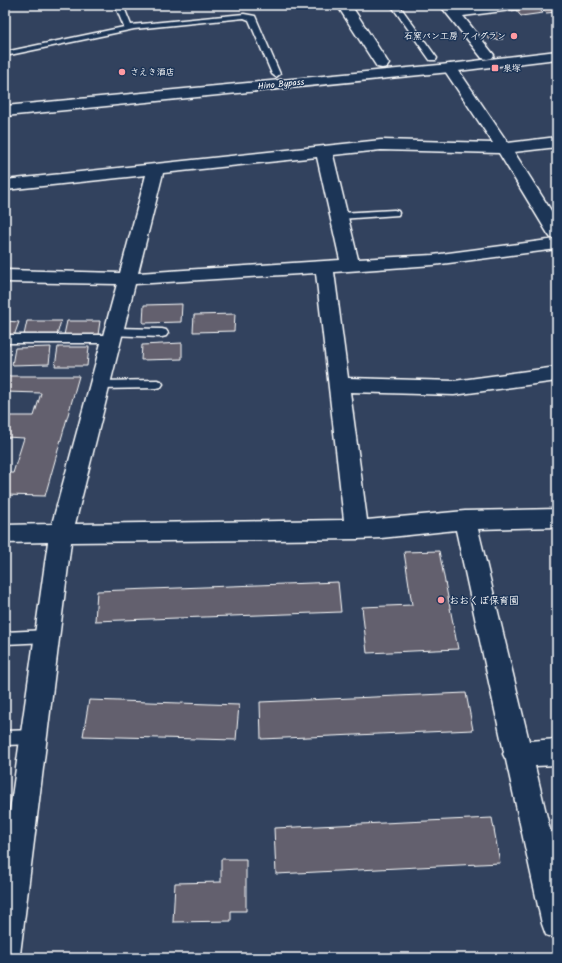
<svg xmlns="http://www.w3.org/2000/svg" width="562" height="963" viewBox="0 0 562 963" font-family="Kalam,'Klee One',sans-serif">
<style>
.building{fill:#63616e;stroke:#fff}
.lines{fill:none;stroke-linecap:round;stroke-linejoin:round}
.service-casing{stroke:#fff;stroke-width:3}
.minor-casing{stroke:#fff;stroke-width:3}
.trunk-casing{stroke:#fff;stroke-width:3}
.service{fill:#1d3557;fill-rule:evenodd}
.minor{fill:#1d3557;fill-rule:evenodd}
.trunk{fill:#1d3557;fill-rule:evenodd}
.poi-dot{fill:#ff9aa2;stroke:#1d3557;stroke-width:1.5}
.labels{text-anchor:middle;stroke-width:3;stroke-linejoin:round;paint-order:stroke}
.far-poi-label{font-size:9px;font-weight:bold;fill:#fff;stroke:#1d3557;text-anchor:start}
.far-street-label{font-size:9px;fill:#fff;stroke:#1d3557}
.poi-label{font-size:10px;font-weight:bold;fill:#fff;stroke:#1d3557;text-anchor:start}
</style>
<rect width="100%" height="100%" fill="#32425e"/>
<filter id="ink" filterUnits="userSpaceOnUse"><feTurbulence type="fractalNoise" baseFrequency=".025" numOctaves="2"/><feDisplacementMap in="SourceGraphic" scale="8" xChannelSelector="R" yChannelSelector="G"/><feConvolveMatrix kernelMatrix="1 2 1 2 8 2 1 2 1" color-interpolation-filters="sRGB"/></filter>
<g filter="url(#ink)">
<path class="building" d="M539 5H557V12L546 13Z
M536 6 543 13 521 16 514 8Z
M498 33 503 39 490 40 485 34Z
M182 304 181 322 143 323 144 305Z
M235 314 234 331 193 332 194 315Z
M5 321 19 322 14 336H5Z
M27 321H61L57 335H24Z
M67 321H100L98 335H64Z
M182 343V359L141 360 142 345Z
M51 347 49 364 12 365 15 348Z
M58 347H89L87 366H55Z
M5 376H79L45 496 5 495V473H13L24 438 5 437V416H34L41 393 5 392Z
M439 551 458 649 367 653 362 607 412 605 404 552Z
M338 582 341 612 95 621 97 591Z
M466 693 473 730 261 739 260 702Z
M89 700 239 705 236 740 83 736Z
M492 818 500 863 276 874 274 828Z
M221 859H246V911H231V921L173 922 175 883 221 882Z"/>
<g class="lines">
<g class="service-casing">
<path id="service" d="M115 5H123L131 25 244 14 255 16 280 74 276 77 272 74 249 20 244 18 134 29 5 56V52L124 27Z
M391 5H399L437 58 436 60H430Z
M394 210 398 211 399 213 398 215 340 219 335 216 340 213Z
M113 328 162 329 166 330 168 333 166 336 162 337 109 335 107 332 109 329Z
M5 335H111L115 336 117 339 115 342 111 343H5Z
M157 380 161 381 163 384 161 387 157 388 100 389 96 388 94 385 96 382 100 381Z
M47 630 52 632 54 636 52 640 47 642 5 644V632Z
M34 730 40 732 42 737 40 742 34 744 5 745V731Z"/>
</g>
<g class="minor-casing">
<path id="minor" d="M337 5H351L389 64 387 67 382 68 377 67Z
M440 5H454L457 9 486 5H525L523 8 518 9 463 16 494 55 492 58 487 59 482 58Z
M450 64 455 65 508 143 557 137V147L514 152 557 220V249L433 265 334 272 348 378 454 381 557 367V381L454 395 350 392 367 520 465 511 557 509V527L478 529 529 741 557 739V765L535 766 557 860V939L546 935 542 924 506 760 503 754 504 752 456 530 381 538 357 539 71 542 20 954 19 958H5V846L48 542 5 543V525L52 524 117 284 5 282V270L120 273 146 175 5 190V180L381 140 493 143 443 68 445 65ZM381 150 499 153 548 234 551 238 556 239 433 255 358 259 333 155ZM317 157 340 260 138 273 163 173ZM316 273 344 520 75 524 135 284Z"/>
</g>
<g class="trunk-casing">
<path id="trunk" d="M557 51V59L450 72 5 116V106L450 64Z"/>
</g>
<use href="#service" class="service"/>
<use href="#minor" class="minor"/>
<use href="#trunk" class="trunk"/>
</g>
</g>
<g class="poi-dot">
<circle cx="514" cy="36" r="4"/>
<rect x="491" y="64" width="8" height="8" rx="2"/>
<circle cx="122" cy="72" r="4"/>
<circle cx="441" cy="600" r="4"/>
</g>
<g class="labels">
<g class="far-poi-label">
<text x="506" y="39" text-anchor="end">石窯パン工房 アイグラン</text>
<text x="503" y="71">泉塚</text>
<text x="130" y="75">さえき酒店</text>
</g>
<g class="far-street-label">
<text transform="translate(281 84) rotate(-6)" y="3">Hino Bypass</text>
</g>
<g class="poi-label">
<text x="449" y="604">おおくぼ保育園</text>
</g>
</g>
<rect width="562" height="963" fill="none" stroke="#1d3557" stroke-width="20"/>
<rect x="10" y="10" width="542" height="943" fill="none" stroke="#fff" stroke-width="1.5" filter="url(#ink)"/>
</svg>
